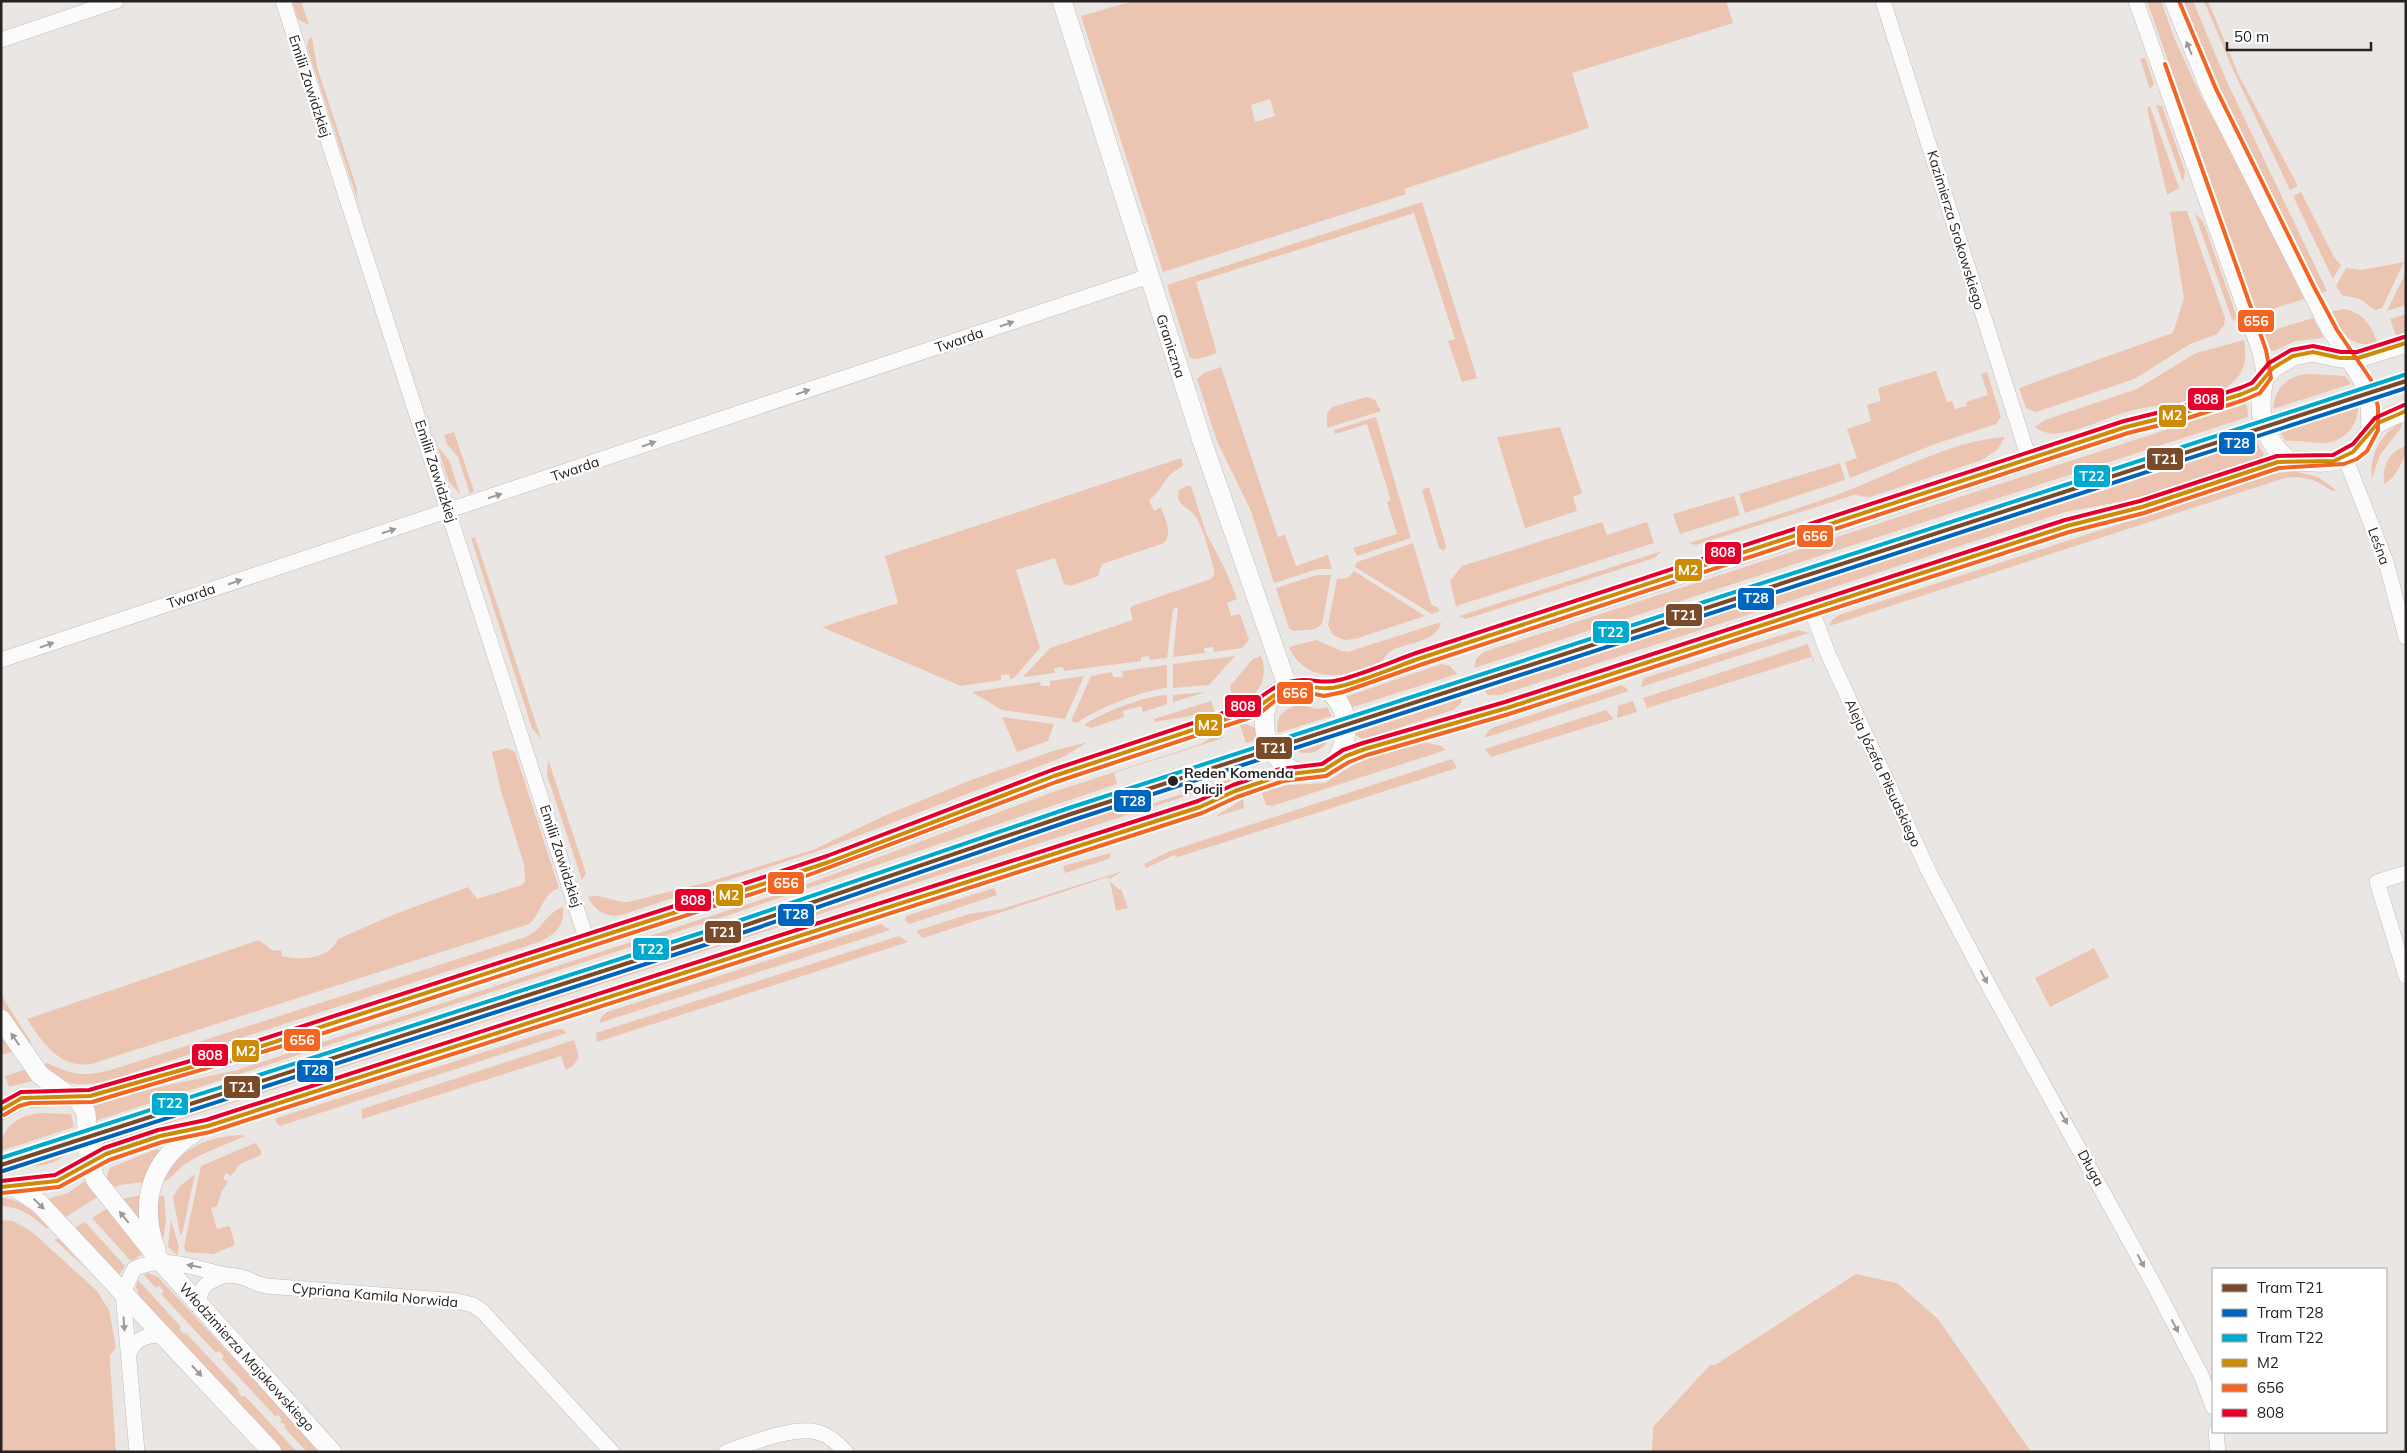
<svg xmlns="http://www.w3.org/2000/svg" width="2407" height="1453" viewBox="0 0 2407 1453" font-family="Mulish,sans-serif">
<style>
.green{fill:#ebc4b2;fill-rule:evenodd}
.lines{fill:none;stroke-linecap:round;stroke-linejoin:round}
.minor-casing{stroke:#c0bdbb;stroke-width:16}
.tertiary-casing{stroke:#c0bdbb;stroke-width:20}
.minor{stroke:#fcfbfb;stroke-width:15}
.tertiary{stroke:#fcfbfb;stroke-width:19}
.bus-1-casing{stroke:#fff;stroke-width:8}
.bus-2-casing{stroke:#fff;stroke-width:8}
.bus-3-casing{stroke:#fff;stroke-width:8}
.bus-1{stroke:#cd8c07;stroke-width:4}
.bus-2{stroke:#f26522;stroke-width:4}
.bus-3{stroke:#e4002b;stroke-width:4}
.tram-1-casing{stroke:#fff;stroke-width:8}
.tram-2-casing{stroke:#fff;stroke-width:8}
.tram-3-casing{stroke:#fff;stroke-width:8}
.tram-1{stroke:#7a4b2a;stroke-width:4}
.tram-2{stroke:#0065bd;stroke-width:4}
.tram-3{stroke:#00a9ce;stroke-width:4}
.oneway{fill:#9c9999}
.stop-dot{fill:#262221;stroke:#fff;stroke-width:2}
.labels{text-anchor:middle;stroke-width:5;stroke-linejoin:round;paint-order:stroke}
.street-label{font-size:14px;fill:#262221;stroke:#fff}
.stop-label{font-size:14px;font-weight:bold;fill:#262221;stroke:#fff;text-anchor:start}
.line-badge{stroke:#fff;stroke-width:2}
.badge-label{font-size:14px;text-anchor:middle;font-weight:bold;fill:#fff}
</style>
<rect width="100%" height="100%" fill="#eae6e4"/>
<path class="green" d="M292 1H301L309 25 298 19Z
M1133 1H1726L1733 23 1572 73 1589 128 1404 189 1406 194 1163 272 1081 16ZM1270 99 1275 116 1255 122 1251 105Z
M2147 1H2161L2175 40 2200 94 2245 178 2304 299 2257 314Z
M2182 1H2193L2226 80 2327 291 2320 294 2216 84Z
M2204 1H2208L2239 76 2298 186 2290 190 2235 74Z
M312 37 317 67 357 189V197L366 226 307 47 308 40Z
M2145 57 2154 84 2150 89 2140 59Z
M2156 105 2162 106 2185 171 2183 182Z
M2150 106 2179 188 2167 195 2147 108Z
M2301 192 2334 257 2341 265 2333 279 2293 196Z
M1422 202 1477 378 1462 382 1448 341 1455 339 1414 213 1196 282 1217 353 1198 359 1190 358 1167 285Z
M2182 211H2187L2225 318 2224 325 2217 334 2190 344 2134 379 2036 412 2026 408 2019 388 2173 333 2184 298 2170 212Z
M2195 214 2203 221 2238 320 2234 321 2231 317Z
M2404 262 2382 308 2375 310 2360 299 2342 295 2336 286 2346 268 2362 270Z
M2406 272V305L2387 311Z
M390 302 438 447 449 460 460 494 449 482Z
M2343 309C2363 312 2371 325 2377 342 2352 350 2339 332 2329 312Z
M2406 314V332L2396 336 2390 319Z
M2313 318 2323 336V338L2295 341 2274 351 2271 350 2264 333Z
M2244 340C2247 355 2246 371 2233 382 2209 406 2161 402 2130 411 2107 417 2084 430 2060 433 2051 435 2042 432 2035 427L2045 420 2137 389 2196 353Z
M1221 367 1278 537 1285 535 1296 566 1328 555 1332 569H1318L1274 583 1251 511 1217 441 1197 379 1204 373Z
M1936 371 1947 402 1952 401 1955 409 1967 406 1966 402 1988 395 1981 374 1987 372 2001 417 1996 424 1935 444 1850 478 1845 462 1857 458 1847 429 1871 421 1867 405 1881 401 1878 388Z
M2310 374 2345 376 2351 384 2273 409C2274 388 2289 374 2310 374Z
M1366 397 1375 400 1381 411 1327 428V414L1332 407Z
M2358 402C2360 424 2345 443 2321 443 2310 443 2298 440 2286 441L2277 428Z
M2245 404 2247 406 2248 417 1474 668 1476 659 1484 652Z
M1376 417 1411 538 1357 556 1353 548 1397 534 1387 502 1391 500 1367 424 1335 434 1334 430Z
M2402 422 2401 428 2380 455 2372 478C2369 455 2382 432 2402 422Z
M1560 427 1582 493 1573 497 1577 511 1525 528 1497 437Z
M454 432 474 491 470 494 458 457 447 444 444 435Z
M2253 436 2264 454 2262 458 2136 499 2065 512 1500 695H1488L1480 686Z
M2005 437 1997 450 1982 460 1870 497 1854 495 1696 545 1689 543C1740 526 1792 511 1842 493 1891 474 1953 440 2005 437Z
M2406 446C2406 458 2395 479 2384 484 2382 467 2389 451 2406 446Z
M1181 458 1183 466C1160 478 1165 489 1149 500L1154 511 1161 507C1165 520 1173 531 1164 543L1102 564 1098 576 1070 586 1064 584 1055 558 1016 570 1040 648 1014 678 1010 679 1009 674 1001 675V680L961 686 822 627 898 603 885 556Z
M1840 463 1845 480 1745 513 1739 494Z
M2293 471 2318 477 2336 490 2332 491C2318 480 2303 475 2285 478L1829 626 1832 620 1839 615 2273 474Z
M1187 486H1191L1206 533 1226 571 1237 599 1227 603 1231 616 1240 614 1249 640 1242 648 1214 652 1213 647 1204 648 1205 653 1173 657 1178 607 1173 609 1167 658 1150 660 1149 656 1141 657V661L1064 671 1063 667 1054 668 1055 673 1023 677 1050 648 1133 620 1130 609 1132 606 1211 579 1214 575V569C1209 553 1205 532 1196 517 1190 507 1174 506 1179 490Z
M1429 487 1446 546 1444 551 1439 548 1422 490Z
M1734 496 1740 515 1680 534 1673 514Z
M1602 522 1607 535 1647 522 1654 543 1456 606 1450 581 1462 566Z
M475 537 541 739 532 728 471 538Z
M1413 543 1431 604 1438 608 1439 611 1432 614 1355 567 1357 562Z
M1662 551 1654 558 1466 619 1459 616Z
M1354 571 1425 616 1355 639 1344 640 1333 635 1328 625 1337 579 1348 578Z
M1317 575H1331L1322 624 1315 629 1293 631 1289 628 1276 588Z
M1441 622C1437 642 1409 642 1393 650 1386 653 1384 661 1376 665 1346 679 1304 683 1289 647L1316 640 1341 651 1348 652Z
M1798 630 1809 633 1641 687 1644 678Z
M1808 644 1815 665 1811 657 1647 708 1643 698Z
M1235 656 1209 685 1173 688V664Z
M1261 656C1270 681 1257 697 1234 706L1230 686 1253 659Z
M1441 664 1450 666 1457 674 1350 708 1345 697Z
M1167 665V688C1143 690 1096 709 1077 723L1071 721 1091 676 1112 672 1113 677H1123L1122 671Z
M1084 676 1065 719 1002 710 972 692 1040 682 1041 686H1050V681Z
M1622 685 1629 691 1484 738 1489 730 1494 727Z
M1206 692 1173 702V695Z
M1463 692 1461 703 1453 710 1365 739C1357 738 1355 735 1353 727Z
M1167 695V704L1143 712 1141 706 1123 711 1124 717 1091 728 1084 725C1103 712 1144 696 1167 695Z
M1211 701 1215 712 1154 722V719Z
M1633 701 1637 712 1617 718 1618 706Z
M1300 705 1318 709 1327 707 1332 716 1278 733C1274 718 1285 707 1300 705Z
M1606 710 1614 719 1491 757 1485 749Z
M1002 717 1054 724 1048 741 1017 752Z
M1246 724 1257 729 1260 739 1246 743 1240 725Z
M1221 731 1223 738 1114 773 1117 784 732 914 95 1121 92 1107 94 1105 129 1094 237 1070 794 889 1053 792 1201 744Z
M1333 732C1325 753 1306 759 1288 747Z
M1088 742 1061 758 821 850 621 915C606 918 594 910 588 897 601 893 614 903 628 902L708 882 813 850 884 816 971 780 1053 751Z
M1424 742 1441 746 1446 750 1272 806 1266 805 1262 793 1287 785 1325 783 1359 761Z
M507 748 515 752 559 888C542 894 542 913 529 924L91 1064C60 1069 42 1042 27 1019L259 940 273 951 281 950 282 956C302 961 329 959 338 939L395 914 468 887 477 899 522 885 525 881 524 864 501 791 492 752Z
M548 759 586 873 582 880 547 775Z
M1452 759 1457 768 1178 857 1174 855 1146 868 1144 864 1170 851Z
M1235 777 1236 780 104 1144 101 1143 98 1137 777 919 1123 802 1126 812Z
M1243 799 1244 808 1215 817Z
M1111 853 1109 859 1065 873 1063 866Z
M1123 871 1109 879 1108 877 923 938 916 931 969 914 1002 909Z
M1110 881 1118 889H1121L1128 908 1116 911Z
M994 888 997 895 909 924 905 920 906 916Z
M563 907C565 925 555 935 539 942L107 1081C72 1088 68 1084 41 1065L47 1063C75 1076 85 1077 114 1069L523 938C543 931 545 913 563 907Z
M881 924 890 930 599 1023 602 1016 607 1012Z
M899 936 908 942 597 1042 596 1033Z
M2094 948 2109 977 2050 1007 2035 978Z
M1 995 31 1042 29 1048 1 1005Z
M562 1029 567 1033 280 1126 275 1121 277 1118 553 1030Z
M1 1031 15 1051 1 1055Z
M574 1040 579 1057 573 1066 566 1070 561 1056 362 1119V1109Z
M27 1069 32 1081 9 1087 5 1076Z
M40 1113 71 1114 74 1127 1 1151C1 1127 17 1116 40 1113Z
M239 1135 245 1136C225 1145 204 1152 185 1164 178 1169 169 1182 161 1182 181 1150 200 1138 239 1135Z
M255 1143 261 1150V1155L240 1164 231 1176 226 1173 223 1179 228 1182 222 1191 217 1206 211 1208 217 1229 229 1226 230 1227 235 1245 213 1254 186 1252 184 1247 201 1166Z
M72 1146C54 1174 31 1160 6 1172L2 1168Z
M156 1149 159 1150 158 1153 143 1182 120 1185 113 1188 106 1178 110 1168Z
M195 1174 182 1234H180L173 1197 179 1187Z
M85 1181 98 1197 64 1218 48 1199 68 1193Z
M141 1195 139 1220 121 1199Z
M157 1196H164L166 1220 163 1241 158 1226Z
M1 1198C23 1199 35 1213 49 1228H45C32 1215 20 1207 1 1206Z
M108 1208 143 1254 131 1261 92 1218Z
M1 1220 13 1221 31 1231 97 1291 109 1310 116 1348 110 1355V1362L116 1452H1Z
M171 1220 179 1247 177 1255 168 1247Z
M85 1222 125 1266 119 1275 74 1228Z
M58 1238 86 1269 55 1240Z
M149 1273 158 1277 321 1452H307L284 1427 286 1425 280 1422 282 1420 278 1415 275 1416 222 1359 224 1356 219 1351 216 1353 161 1294 164 1291 159 1286 156 1288 144 1275Z
M1856 1274 1897 1283 1938 1319 2031 1452H1652L1653 1427 1710 1365H1715Z
M138 1280 181 1327 179 1329 184 1334 186 1333 239 1390 238 1392 242 1397 245 1396 297 1452H283L139 1296 136 1287Z"/>
<g class="lines">
<g class="minor-casing">
<path id="minor" d="M283 1 587 941
M1883 1 2029 459
M2136 1 2260 352 2265 377
M2172 1 2209 92 2328 328 2348 358
M1 40 116 1
M2345 457 2386 562 2406 637
M1811 609 1829 656 1929 872 1991 990 2153 1283 2202 1377 2213 1407
M1 660 1149 276
M2406 873 2377 882 2406 976
M200 1306C197 1286 209 1281 226 1275
M129 1354C135 1337 148 1335 164 1335
M2216 1432 2218 1452
M137 1452 123 1293 134 1269C164 1254 196 1269 226 1275 231 1276 236 1275 241 1277 250 1279 258 1285 267 1286L457 1301 473 1305 482 1311 612 1452
M726 1452C749 1444 793 1426 817 1432 829 1435 837 1443 846 1452"/>
</g>
<g class="tertiary-casing">
<path id="tertiary" d="M1062 1 1202 441 1288 688
M2348 358C2368 382 2373 404 2370 434
M2264 379C2257 412 2261 437 2288 460
M1327 689C1351 709 1350 736 1336 762
M1269 699C1257 729 1269 758 1297 773
M1 1019 40 1075 71 1097
M77 1097 86 1113 89 1161 95 1179 162 1263 332 1452
M1 1110 22 1098 90 1096 234 1055 763 884 829 862 1054 776 1256 709 1274 694 1288 688 1305 686 1324 690 1342 686 1421 658 1814 531 2126 427 2183 413 2242 394 2256 388 2273 368 2293 356 2313 352 2340 358H2358L2406 343
M13 1186 39 1203 272 1452
M1 1187 57 1181 106 1154 160 1136 208 1126 1200 807 1235 791 1282 775 1324 770 1346 756 1365 749 1507 708 2067 526 2142 507 2278 462C2299 458 2322 467 2342 458 2359 451 2364 439 2375 426 2383 418 2396 414 2406 411
M156 1250C138 1201 152 1160 195 1132"/>
</g>
<use href="#minor" class="minor"/>
<use href="#tertiary" class="tertiary"/>
<g class="bus-1-casing">
<path id="bus-1" d="M1 1110 22 1098 90 1096 234 1055 763 884 829 862 1054 776 1256 709C1271 697 1286 684 1307 686 1320 688 1328 690 1341 686 1368 679 1395 667 1421 658L2126 427 2183 413 2242 394 2256 388 2273 368 2293 356 2313 352 2340 358H2358L2406 343
M1 1187 57 1181 106 1154 160 1136 208 1126 1200 807 1235 791 1282 775 1324 770 1346 756 1365 749 1507 708 2067 526 2142 507 2278 462 2334 461 2353 452 2378 423 2406 411"/>
</g>
<g class="bus-2-casing">
<path id="bus-2" d="M4 1115 19 1106 30 1103 92 1102 296 1042 798 879 1056 782 1258 715 1277 699 1290 694 1305 692 1324 696 1343 692 1423 664 2128 433 2185 419 2244 400 2260 393 2271 378 2266 350 2165 64
M2 1193 59 1187 109 1160 162 1142 210 1132 1202 813 1237 797 1283 781 1326 776 1349 762 1367 755 1509 714 2069 532 2144 513 2279 468 2344 464 2357 459 2367 451 2378 430V407L2371 380 2337 330 2314 287 2216 89 2179 1"/>
</g>
<g class="bus-3-casing">
<path id="bus-3" d="M1 1103 21 1092 89 1090 232 1049 761 878 827 856 1052 770 1253 703C1269 690 1283 680 1304 680 1318 680 1324 684 1339 680 1366 673 1393 661 1419 652L2124 421 2181 407 2240 388 2252 383 2269 363 2291 350 2313 346 2341 352H2357L2404 337
M1 1181 55 1175 104 1148 158 1130 206 1120 1198 801 1233 785 1280 769 1322 764 1343 750 1363 743 1505 702 2065 520 2140 501 2277 456 2333 455 2353 444 2375 418 2404 405"/>
</g>
<use href="#bus-1" class="bus-1"/>
<use href="#bus-2" class="bus-2"/>
<use href="#bus-3" class="bus-3"/>
<g class="tram-1-casing">
<path id="tram-1" d="M1 1165 743 926 1071 814 2406 381"/>
</g>
<g class="tram-2-casing">
<path id="tram-2" d="M3 1171 745 932 1073 820 2406 388"/>
</g>
<g class="tram-3-casing">
<path id="tram-3" d="M1 1158 741 920 1069 808 2404 375"/>
</g>
<use href="#tram-1" class="tram-1"/>
<use href="#tram-2" class="tram-2"/>
<use href="#tram-3" class="tram-3"/>
</g>
<defs><path id="oneway-solid" d="M-6-.8H1V-3.2L6.5 0L1 3.2V.8H-6Z" transform="scale(1.25)"/></defs>
<g class="oneway">
<use href="#oneway-solid" transform="translate(2189 48) rotate(-112)"/>
<use href="#oneway-solid" transform="translate(1007 324) rotate(-19)"/>
<use href="#oneway-solid" transform="translate(803 392) rotate(-19)"/>
<use href="#oneway-solid" transform="translate(649 444) rotate(-19)"/>
<use href="#oneway-solid" transform="translate(495 496) rotate(-18)"/>
<use href="#oneway-solid" transform="translate(389 531) rotate(-18)"/>
<use href="#oneway-solid" transform="translate(235 582) rotate(-19)"/>
<use href="#oneway-solid" transform="translate(47 645) rotate(-19)"/>
<use href="#oneway-solid" transform="translate(1984 977) rotate(62)"/>
<use href="#oneway-solid" transform="translate(15 1039) rotate(-124)"/>
<use href="#oneway-solid" transform="translate(2064 1118) rotate(61)"/>
<use href="#oneway-solid" transform="translate(39 1204) rotate(44)"/>
<use href="#oneway-solid" transform="translate(124 1217) rotate(-129)"/>
<use href="#oneway-solid" transform="translate(2141 1261) rotate(62)"/>
<use href="#oneway-solid" transform="translate(194 1266) rotate(-169)"/>
<use href="#oneway-solid" transform="translate(124 1324) rotate(86)"/>
<use href="#oneway-solid" transform="translate(2175 1326) rotate(62)"/>
<use href="#oneway-solid" transform="translate(197 1371) rotate(47)"/>
</g>
<circle class="stop-dot" cx="1173" cy="781" r="6"/>
<g class="labels">
<g class="street-label">
<text transform="translate(310 86) rotate(72)" y="5">Emilii Zawidzkiej</text>
<text transform="translate(1956 230) rotate(73)" y="5">Kazimierza Srokowskiego</text>
<text transform="translate(959 340) rotate(-19)" y="5">Twarda</text>
<text transform="translate(1171 346) rotate(72)" y="5">Graniczna</text>
<text transform="translate(575 469) rotate(-19)" y="5">Twarda</text>
<text transform="translate(436 471) rotate(72)" y="5">Emilii Zawidzkiej</text>
<text transform="translate(2379 546) rotate(70)" y="5">Leśna</text>
<text transform="translate(191 596) rotate(-19)" y="5">Twarda</text>
<text transform="translate(1883 773) rotate(65)" y="5">Aleja Józefa Piłsudskiego</text>
<text transform="translate(561 856) rotate(72)" y="5">Emilii Zawidzkiej</text>
<text transform="translate(2091 1168) rotate(61)" y="5">Długa</text>
<text transform="translate(375 1295) rotate(5)" y="5">Cypriana Kamila Norwida</text>
<text transform="translate(247 1357) rotate(48)" y="5">Włodzimierza Majakowskiego</text>
</g>
<g class="stop-label">
<text x="1184" y="778">Reden Komenda<tspan x="1184" dy="16">Policji</tspan></text>
</g>
</g>
<g class="line-badge">
<rect x="2237" y="309" width="38" height="24" rx="5" fill="#f26522"/>
<rect x="2187" y="387" width="38" height="24" rx="5" fill="#e4002b"/>
<rect x="2158" y="404" width="29" height="24" rx="5" fill="#cd8c07"/>
<rect x="2218" y="431" width="38" height="24" rx="5" fill="#0065bd"/>
<rect x="2146" y="447" width="38" height="24" rx="5" fill="#7a4b2a"/>
<rect x="2073" y="464" width="38" height="24" rx="5" fill="#00a9ce"/>
<rect x="1796" y="524" width="38" height="24" rx="5" fill="#f26522"/>
<rect x="1704" y="541" width="38" height="24" rx="5" fill="#e4002b"/>
<rect x="1674" y="558" width="29" height="24" rx="5" fill="#cd8c07"/>
<rect x="1737" y="587" width="38" height="24" rx="5" fill="#0065bd"/>
<rect x="1665" y="603" width="38" height="24" rx="5" fill="#7a4b2a"/>
<rect x="1592" y="620" width="38" height="24" rx="5" fill="#00a9ce"/>
<rect x="1276" y="681" width="38" height="24" rx="5" fill="#f26522"/>
<rect x="1224" y="694" width="38" height="24" rx="5" fill="#e4002b"/>
<rect x="1194" y="713" width="29" height="24" rx="5" fill="#cd8c07"/>
<rect x="1255" y="736" width="38" height="24" rx="5" fill="#7a4b2a"/>
<rect x="1113" y="789" width="39" height="24" rx="5" fill="#0065bd"/>
<rect x="767" y="871" width="38" height="24" rx="5" fill="#f26522"/>
<rect x="715" y="883" width="29" height="24" rx="5" fill="#cd8c07"/>
<rect x="674" y="888" width="38" height="24" rx="5" fill="#e4002b"/>
<rect x="777" y="903" width="38" height="24" rx="5" fill="#0065bd"/>
<rect x="704" y="920" width="38" height="24" rx="5" fill="#7a4b2a"/>
<rect x="632" y="937" width="38" height="24" rx="5" fill="#00a9ce"/>
<rect x="283" y="1028" width="38" height="24" rx="5" fill="#f26522"/>
<rect x="231" y="1039" width="29" height="24" rx="5" fill="#cd8c07"/>
<rect x="191" y="1043" width="38" height="24" rx="5" fill="#e4002b"/>
<rect x="296" y="1059" width="38" height="24" rx="5" fill="#0065bd"/>
<rect x="223" y="1075" width="38" height="24" rx="5" fill="#7a4b2a"/>
<rect x="151" y="1092" width="38" height="24" rx="5" fill="#00a9ce"/>
</g>
<g class="badge-label">
<text x="2256" y="326">656</text>
<text x="2206" y="404">808</text>
<text x="2172" y="420">M2</text>
<text x="2237" y="448">T28</text>
<text x="2165" y="464">T21</text>
<text x="2092" y="481">T22</text>
<text x="1815" y="541">656</text>
<text x="1723" y="557">808</text>
<text x="1688" y="575">M2</text>
<text x="1756" y="603">T28</text>
<text x="1684" y="620">T21</text>
<text x="1611" y="637">T22</text>
<text x="1295" y="698">656</text>
<text x="1243" y="711">808</text>
<text x="1208" y="730">M2</text>
<text x="1274" y="753">T21</text>
<text x="1133" y="806">T28</text>
<text x="786" y="888">656</text>
<text x="729" y="900">M2</text>
<text x="693" y="905">808</text>
<text x="796" y="919">T28</text>
<text x="723" y="937">T21</text>
<text x="651" y="954">T22</text>
<text x="302" y="1045">656</text>
<text x="246" y="1056">M2</text>
<text x="210" y="1060">808</text>
<text x="315" y="1075">T28</text>
<text x="242" y="1092">T21</text>
<text x="170" y="1108">T22</text>
</g>
<rect width="2407" height="1453" fill="none" stroke="#262221" stroke-width="5"/>
<rect x="2212" y="1268" width="175" height="165" fill="#ffffff" stroke="#a8a7a6"/>
<rect x="2222" y="1284" width="25" height="8" fill="#7a4b2a" stroke="#a8a7a6"/>
<text x="2257" y="1293" font-size="15" fill="#262221">Tram T21</text>
<rect x="2222" y="1309" width="25" height="8" fill="#0065bd" stroke="#a8a7a6"/>
<text x="2257" y="1318" font-size="15" fill="#262221">Tram T28</text>
<rect x="2222" y="1334" width="25" height="8" fill="#00a9ce" stroke="#a8a7a6"/>
<text x="2257" y="1343" font-size="15" fill="#262221">Tram T22</text>
<rect x="2222" y="1359" width="25" height="8" fill="#cd8c07" stroke="#a8a7a6"/>
<text x="2257" y="1368" font-size="15" fill="#262221">M2</text>
<rect x="2222" y="1384" width="25" height="8" fill="#f26522" stroke="#a8a7a6"/>
<text x="2257" y="1393" font-size="15" fill="#262221">656</text>
<rect x="2222" y="1409" width="25" height="8" fill="#e4002b" stroke="#a8a7a6"/>
<text x="2257" y="1418" font-size="15" fill="#262221">808</text>
<path d="M2227 42v8h144v-8" fill="none" stroke="#262221" stroke-width="2.5"/>
<text x="2234" y="42" font-size="15" fill="#262221" stroke="#ffffff" stroke-width="4" paint-order="stroke">50 m</text>
</svg>
